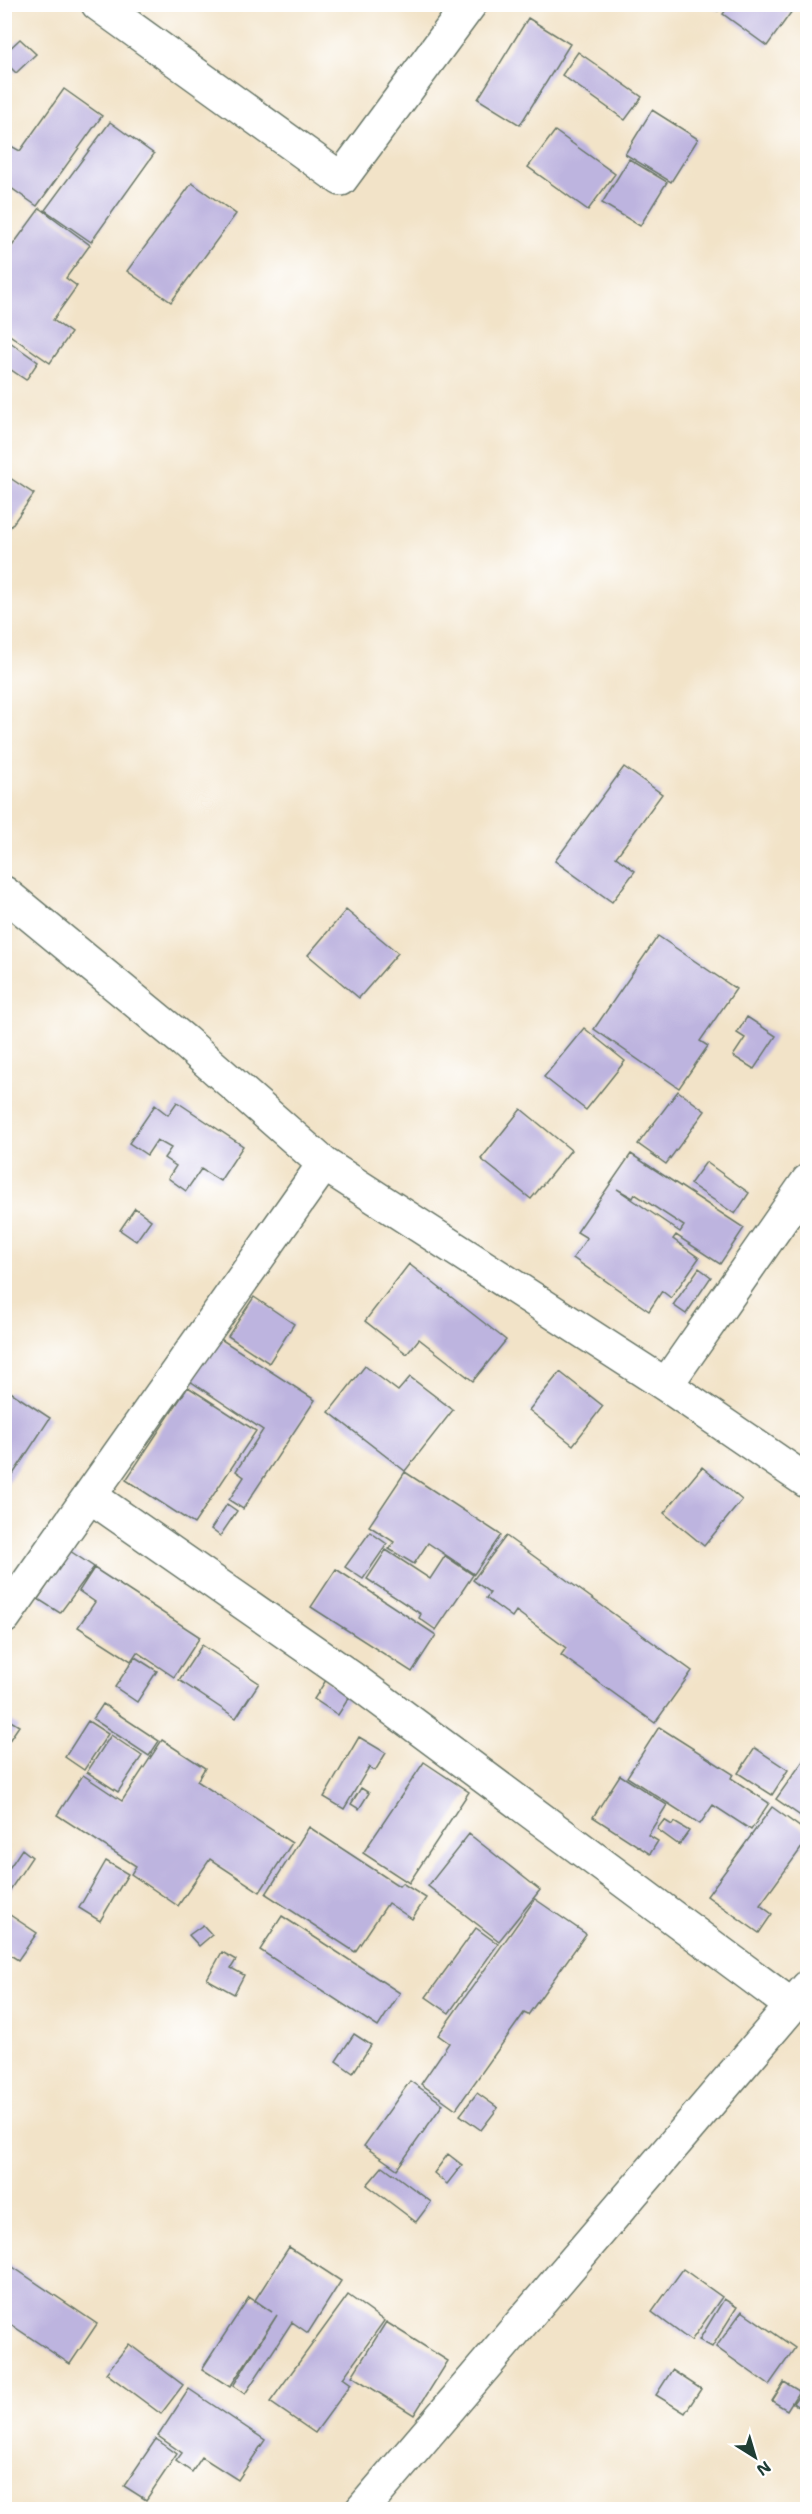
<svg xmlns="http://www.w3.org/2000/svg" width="812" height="2514" viewBox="0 0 812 2514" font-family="'Shantell Sans',sans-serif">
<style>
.building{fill:#bdb4df;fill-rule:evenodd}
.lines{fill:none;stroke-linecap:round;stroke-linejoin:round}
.minor-casing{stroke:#697768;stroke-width:36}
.minor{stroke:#fff;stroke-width:33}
</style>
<rect width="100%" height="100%" fill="#fff"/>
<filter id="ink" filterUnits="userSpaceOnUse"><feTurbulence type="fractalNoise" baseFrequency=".0167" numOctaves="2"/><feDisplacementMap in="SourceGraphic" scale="12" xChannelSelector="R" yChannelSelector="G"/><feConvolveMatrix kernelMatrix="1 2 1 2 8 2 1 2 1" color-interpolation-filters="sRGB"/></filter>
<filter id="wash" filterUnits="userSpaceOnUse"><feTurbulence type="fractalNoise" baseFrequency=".008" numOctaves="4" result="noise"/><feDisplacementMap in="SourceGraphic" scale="24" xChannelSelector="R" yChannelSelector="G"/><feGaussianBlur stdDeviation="1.35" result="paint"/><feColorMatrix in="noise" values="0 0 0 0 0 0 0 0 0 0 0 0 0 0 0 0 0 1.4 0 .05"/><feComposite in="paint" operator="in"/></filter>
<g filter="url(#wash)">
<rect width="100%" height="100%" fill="#f2e3c8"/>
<g id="blocks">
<path class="building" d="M708 4H723L718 11Z
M730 4H797L767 46 723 14Z
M528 18 570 44 520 125 478 99Z
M20 39 36 54 16 73 4 61V54Z
M578 52 642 97 625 120 562 75Z
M64 89 102 116 37 206 4 183V142L20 151Z
M652 110 698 139 671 182 625 154Z
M110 122 154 154 91 242 45 210Z
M555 131 615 174 588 210 528 167Z
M629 159 667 182 640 226 602 203Z
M192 183 236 214 171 302 127 271Z
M40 208 90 245 66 278 77 286 53 320 71 333 50 363 4 331 8 326 4 324V257Z
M10 342 38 362 26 380 4 365V349Z
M4 474 34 494 4 536Z
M624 767 662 794 616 857 635 871 612 902 555 861Z
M346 910 398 953 359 998 308 955Z
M658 936 736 989 700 1041 708 1046 679 1088 594 1029Z
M747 1017 776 1036 754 1069 733 1056 745 1038 737 1033Z
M584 1028 625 1061 586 1110 544 1077Z
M678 1091 705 1111 666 1164 638 1144Z
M177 1102 243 1146 220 1181 201 1169 186 1191 168 1178 176 1166 164 1158 171 1148 157 1140 147 1155 129 1143 155 1105 168 1115Z
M521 1109 571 1150 531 1199 481 1159Z
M631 1154 744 1228 720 1264 676 1235 673 1239 699 1258 671 1298 662 1291 649 1311 573 1258 587 1238 577 1232ZM617 1189 633 1198 635 1194 684 1226 680 1232Z
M706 1162 749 1193 735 1214 690 1184Z
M135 1208 151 1220 136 1241 120 1230Z
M409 1264 506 1340 473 1381 419 1339 407 1354 365 1321Z
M699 1268 711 1277 686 1314 673 1305Z
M254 1297 294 1324 269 1363 228 1336Z
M216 1336 315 1400 243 1509 229 1500 244 1477 236 1471 263 1430 187 1379Z
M365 1366 398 1391 410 1377 453 1410 405 1471 329 1412Z
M560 1372 603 1406 573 1445 529 1410Z
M188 1387 256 1431 194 1524 126 1480Z
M9 1391 50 1418 4 1488V1398Z
M702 1467 742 1500 704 1546 664 1513Z
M405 1472 501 1535 474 1574 428 1543 414 1564 389 1549 394 1542 369 1526Z
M227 1504 237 1511 220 1536 211 1529Z
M370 1532 387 1544 363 1579 345 1567Z
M506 1536 692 1671 655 1723 561 1655 566 1648 516 1611 512 1617 486 1598 490 1593 473 1580Z
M386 1550 430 1579 445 1556 473 1575 436 1630 419 1618 421 1614 367 1579Z
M70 1551 94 1567 60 1613 38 1599Z
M94 1568 200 1637 174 1677 137 1652 131 1661 78 1627 95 1602 79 1591Z
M336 1569 436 1635 412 1672 311 1607Z
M202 1645 259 1683 236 1718 179 1680Z
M135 1657 157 1671 137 1702 115 1687Z
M326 1680 350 1696 338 1715 314 1699Z
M103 1704 159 1741 149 1756 93 1719Z
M4 1717 19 1726 4 1748Z
M88 1721 108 1734 84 1770 65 1757Z
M659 1727 733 1774 731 1778 769 1803 751 1830 713 1805 700 1824 627 1777Z
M111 1735 142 1756 118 1792 87 1772Z
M359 1737 386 1753 375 1771 369 1767 344 1809 324 1797Z
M162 1740 205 1768 197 1781 292 1843 260 1892 210 1859 178 1906 131 1874 136 1866 57 1815 83 1775 122 1801Z
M755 1748 788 1770 772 1795 738 1773Z
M808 1754V1821L776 1799Z
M424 1762 469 1792 409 1883 363 1853Z
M620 1775 667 1805 648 1835 658 1841 650 1854 593 1817Z
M361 1788 369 1793 359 1809 351 1804Z
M772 1807 808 1833V1839L760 1905 772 1914 759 1933 707 1896Z
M664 1820 672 1825 674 1822 689 1831 679 1845 657 1829Z
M309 1827 399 1886 402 1883 426 1898 412 1919 388 1903 355 1952 266 1894Z
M469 1834 540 1890 499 1941 428 1886Z
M22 1849 32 1857 4 1899V1864L10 1867Z
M106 1861 128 1874 100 1921 79 1908Z
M535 1899 586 1934 528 2015 524 2013 456 2109 421 2084 449 2043 438 2035Z
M4 1911 37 1933 18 1960 4 1951Z
M282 1916 400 1993 378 2027 260 1950Z
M203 1925 212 1935 199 1946 189 1935Z
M476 1928 498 1944 449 2013 426 1997Z
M222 1952 236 1960 231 1968 244 1975 234 1994 207 1979Z
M354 2034 371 2045 353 2073 336 2061Z
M410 2081 443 2104 397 2169 364 2146Z
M477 2093 498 2108 481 2130 460 2115Z
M448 2154 462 2165 447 2184 434 2173Z
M383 2166 431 2202 416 2222 367 2185Z
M289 2247 341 2281 308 2333 292 2322 245 2394 233 2386 277 2315 230 2387 202 2369 249 2297 272 2312 255 2300Z
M4 2261 97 2324 70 2364 4 2320Z
M683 2269 722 2297 691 2341 652 2312Z
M348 2295 384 2321 343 2378 351 2384 315 2433 270 2402Z
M724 2299 737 2307 712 2347 699 2340Z
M742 2311 795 2348 769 2385 716 2347Z
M386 2322 448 2361 414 2415 352 2376Z
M129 2344 183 2385 161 2414 106 2373Z
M672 2370 701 2389 685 2413 656 2395Z
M784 2382 799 2391 787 2410 772 2401Z
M808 2382V2413L793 2403Z
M189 2389 265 2440 238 2480 202 2457 192 2472 176 2461 182 2453 158 2436Z
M156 2439 177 2454 146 2500 124 2486Z"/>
</g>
</g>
<g filter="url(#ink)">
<use href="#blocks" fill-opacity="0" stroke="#697768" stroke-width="1.5"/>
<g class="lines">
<g class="minor-casing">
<path id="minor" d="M98 4 341 179 470 4
M4 893 184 1041 324 1164 666 1385 808 1482
M666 1385 808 1181
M90 1496 350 1677 792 2006
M4 1617 324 1164
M362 2510 808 1987"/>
</g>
<use href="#minor" class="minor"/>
</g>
</g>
<rect width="812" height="2514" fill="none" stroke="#fff" stroke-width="24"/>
<g transform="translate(755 2457) rotate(143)" stroke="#ffffff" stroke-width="4.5" paint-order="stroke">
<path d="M0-4.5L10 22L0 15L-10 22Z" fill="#1f3d34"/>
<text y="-9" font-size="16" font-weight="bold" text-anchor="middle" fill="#1f3d34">N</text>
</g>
</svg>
